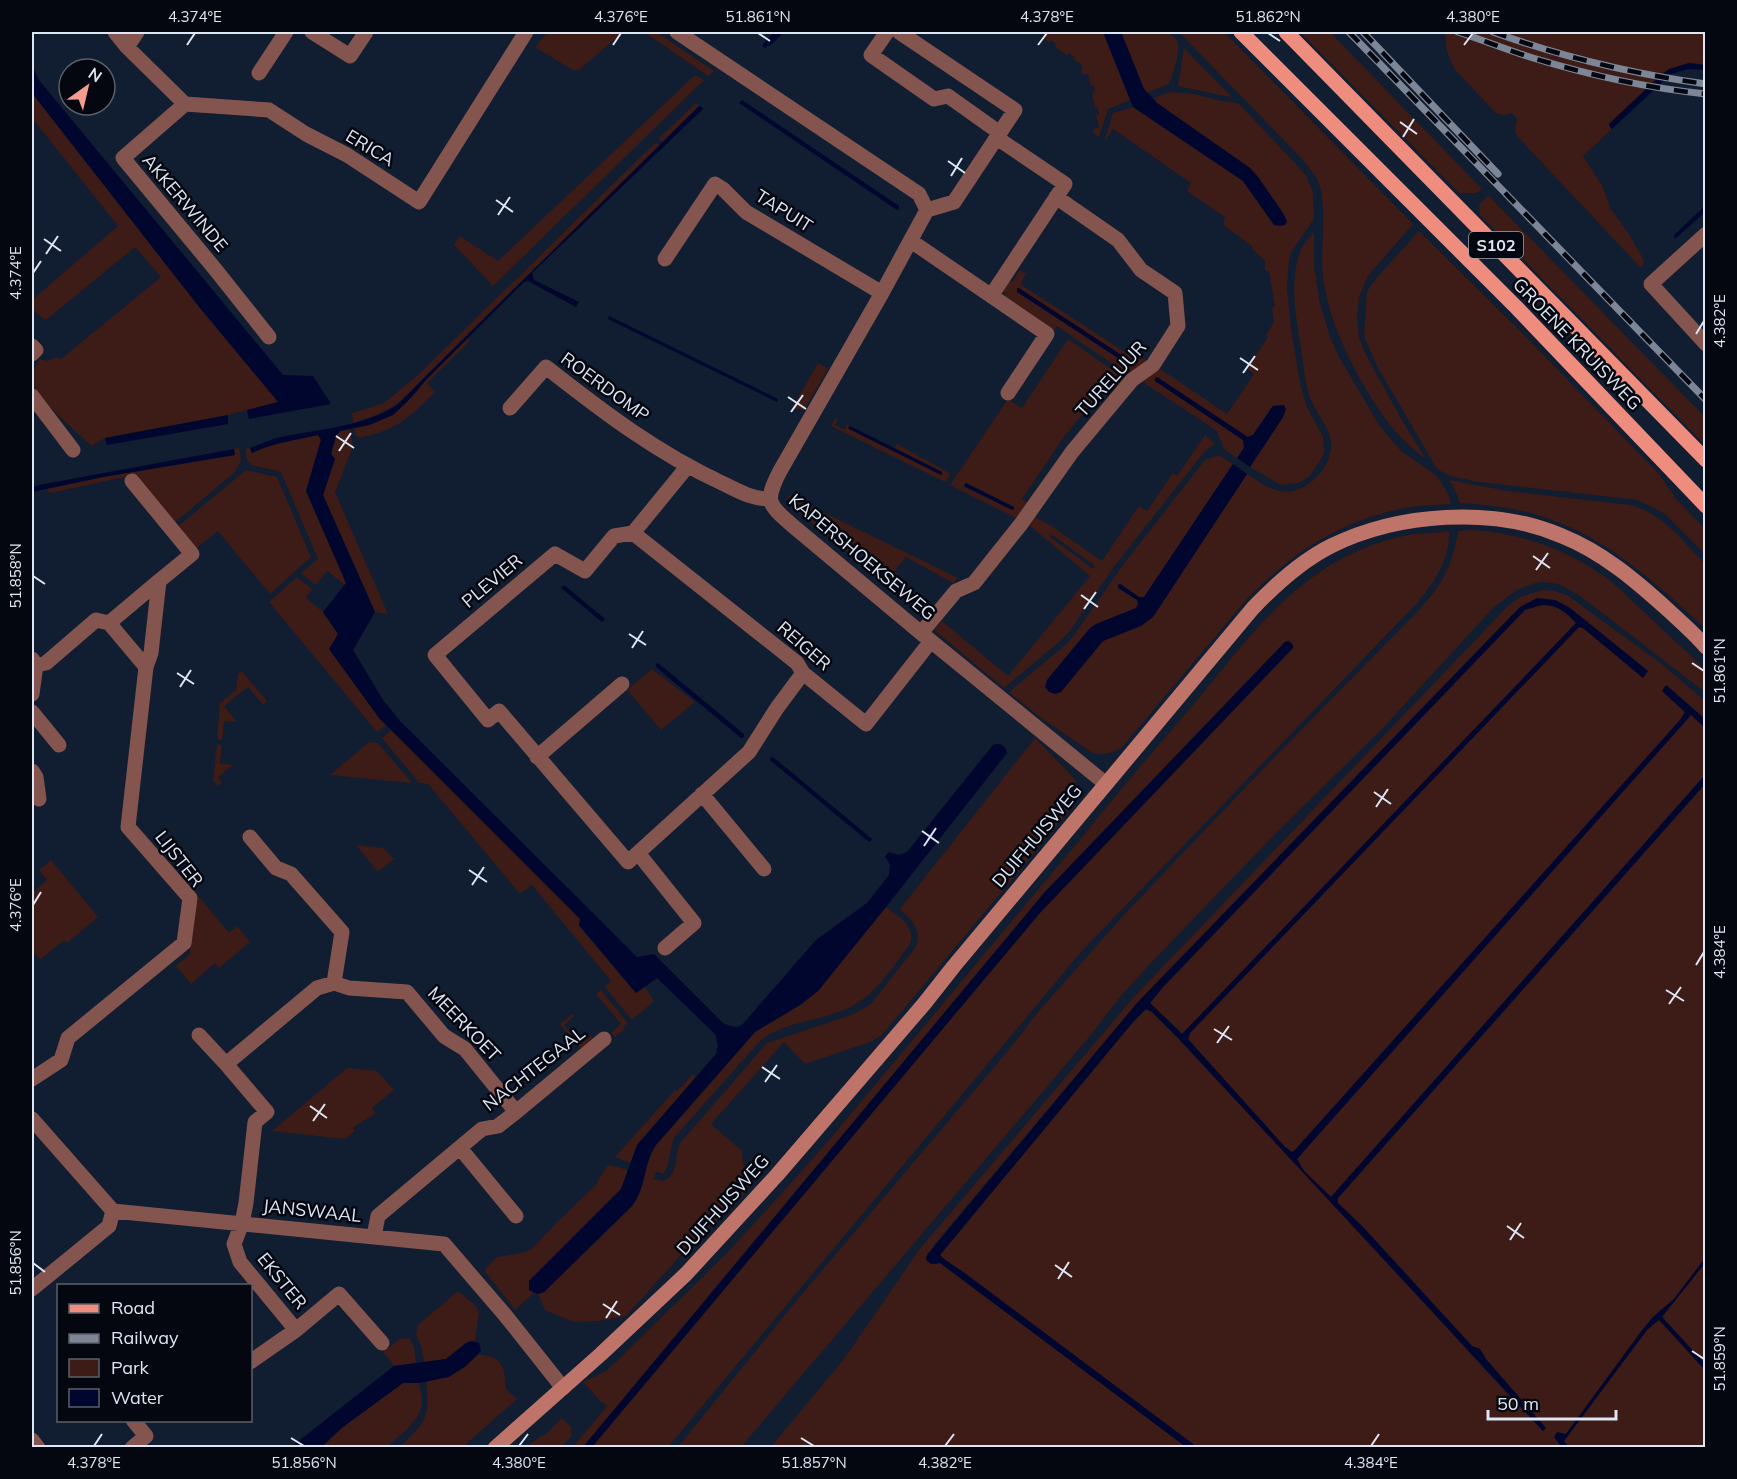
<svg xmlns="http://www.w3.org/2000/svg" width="1737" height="1479" viewBox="0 0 1737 1479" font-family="Mulish,sans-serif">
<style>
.green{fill:#3d1b17;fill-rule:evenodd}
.water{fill:#00062d;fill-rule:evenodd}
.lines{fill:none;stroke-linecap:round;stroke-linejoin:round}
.street{stroke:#84554e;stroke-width:15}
.secondary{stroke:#bf7469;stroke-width:15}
.primary{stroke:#ee8c7e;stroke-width:15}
.rail-casing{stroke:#7c8696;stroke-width:7}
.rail{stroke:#04070f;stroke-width:4.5;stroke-dasharray:14;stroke-linecap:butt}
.ticks{fill:none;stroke:#dee6f3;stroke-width:2}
.labels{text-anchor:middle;stroke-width:5;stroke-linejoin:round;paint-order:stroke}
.shield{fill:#04070f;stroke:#9da3af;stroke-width:1.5}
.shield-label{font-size:16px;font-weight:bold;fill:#dee6f3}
.street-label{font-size:18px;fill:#dee6f3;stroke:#04070f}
.neatline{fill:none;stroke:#dee6f3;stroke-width:2}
.ticks-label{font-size:15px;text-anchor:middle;fill:#dee6f3}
</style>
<rect width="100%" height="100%" fill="#111d30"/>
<path class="green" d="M551 32H623L579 70H573L535 47 545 35Z
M644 32H656L714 71 708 76Z
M1041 32H1103L1130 100 1108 109 1099 137 1093 133 1094 129 1099 127 1096 115 1099 114 1098 107 1095 108 1092 93 1095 92 1094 86H1091L1088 74H1083L1081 71 1083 66 1073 59 1075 57 1069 53 1067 55 1055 47 1056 44 1051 40 1049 42 1042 38 1045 34Z
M1121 32H1168C1172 35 1177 39 1178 44 1180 52 1173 76 1169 84L1147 93 1144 89Z
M1179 32H1224L1413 224 1368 276 1359 297 1357 319 1359 338 1366 355 1403 422 1426 459C1396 438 1378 410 1360 379 1342 345 1328 315 1323 276 1320 250 1328 203 1318 181 1314 173 1308 166 1302 159Z
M1300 32H1330L1482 189 1477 193H1459Z
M1445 32H1705V65L1695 63 1669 69 1609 124V126L1612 129 1583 156 1603 187 1610 208 1629 234 1644 260 1643 266 1640 267 1517 136 1515 132 1517 119 1512 113C1507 115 1501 116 1496 113L1456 71 1451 62 1447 51Z
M1184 48 1231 96 1230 97 1178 86Z
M695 75 704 80 493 286 454 245 460 236 498 261Z
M1170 92 1194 94 1221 101 1238 103 1295 163 1306 176 1313 192 1314 219 1291 252 1289 260 1287 288 1291 329 1301 388 1307 407 1323 437 1324 449 1323 456 1310 476 1298 483 1281 485 1250 467 1283 417 1271 408 1253 435 1246 437 1157 377 1154 379 1155 381 1243 440 1244 448 1237 458 1224 449 1217 431 1147 385 1142 379 1159 368 1227 414 1254 374 1247 368 1268 337 1266 335 1274 322 1272 308 1275 306 1269 272 1265 270V261L1252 249V246L1223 225 1225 217 1187 191 1191 183 1113 129 1105 141V140L1113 113 1133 107 1243 181 1274 225 1283 213 1258 177 1250 168 1157 103 1154 98Z
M32 93 200 308 279 402 228 415 105 438 92 446C80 435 33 395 32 381 31 372 36 367 39 359L48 361 56 357 61 359 161 277 135 247 46 320C38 316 31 309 32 300L118 226 32 118Z
M696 103 699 106 663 142 658 139Z
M655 143 660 145 422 379C399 406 387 412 353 423L352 413 384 403 418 375Z
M1488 195 1705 417V445L1480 215 1479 205Z
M1419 231 1525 336 1659 474 1676 499 1705 529V554L1664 513 1638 500 1479 482 1450 476 1437 469 1377 366 1364 336 1367 291 1380 274Z
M1314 232V266L1320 304 1330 337 1338 355 1379 425 1401 451 1437 476 1448 494 1451 504C1436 505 1420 505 1405 508 1342 520 1291 553 1247 599L1121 748C1111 754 1102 756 1091 752L1040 717 1009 692 1069 642 1126 561 1205 460 1219 455 1233 464 1144 597H1139L1121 584 1118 586 1137 600 1138 605 1136 608 1093 626 1100 644 1106 639 1153 617 1247 474C1257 480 1267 488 1279 491 1305 497 1334 467 1331 441 1328 424 1314 411 1309 395 1305 382 1304 368 1302 355 1297 323 1289 286 1299 255 1302 246 1308 239 1314 232Z
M1020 270 1026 274 1020 284 1131 356 1136 353 1147 362 1127 374 1057 326 1054 330 1006 298 1003 290 1008 279 1012 282Z
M468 338 470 341 427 383 435 392C410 417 399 429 363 437L362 438 356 436 354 428 369 425 393 415 414 395 425 381Z
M1068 339 1124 378 1116 388 1109 381 1064 437 1022 499 1029 504 1020 520 950 485 1008 399 1022 408ZM966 483 1014 507 1013 510 964 487V484Z
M818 363 828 369 804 410 792 408Z
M835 418 838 420 835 425 845 430 847 424 942 474V472L895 448 897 444 951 474 945 482 831 426Z
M350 429 353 446 335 492 388 614 375 612 323 495 335 459 331 454 336 436 340 431Z
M318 435 321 440 306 491 346 583 345 585 327 571 316 585 301 573 318 559 281 472 251 465 247 460 245 449 250 448 252 453 267 446Z
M1205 435 1215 444 1205 451 1116 564 1069 632 1058 643 1004 688 934 630 942 621 1008 676 1090 576 1029 525 1035 517 1053 527 1102 561 1139 506 1147 511 1173 473 1177 476ZM1051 534 1094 565 1095 568H1092L1050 537Z
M239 448 241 460 235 472 173 524 144 489 138 476 132 479 129 476 50 493 46 489 103 477 234 455V449Z
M246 470 277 477 311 557 270 594 218 531 194 550 176 528Z
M1449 480 1508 491 1629 505C1661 511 1683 542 1705 564V628C1657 584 1610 540 1547 518 1519 508 1490 505 1460 503L1457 494Z
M788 495 958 578 953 583 906 557 894 572 903 580 900 585 871 562 875 557 867 550 863 554 843 549 797 511 789 500Z
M1471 530C1514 532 1560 547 1596 571 1614 582 1629 598 1645 613 1665 632 1685 650 1705 669V692L1579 595 1559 584 1543 582 1535 583 1517 590 1494 607 1382 729 1278 831 1150 964 1120 997 1090 1036 741 1447H678L792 1306 1007 1052 1039 1011 1122 917 1263 769 1421 608C1443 583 1453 564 1458 531Z
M1449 531C1450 559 1435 581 1418 602L1081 952 668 1447H592L1039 914 1289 641 1285 642 1044 893 583 1447 572 1448 607 1406 602 1402H601L584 1383 585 1381 606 1371 616 1362 725 1255 783 1192 830 1139 1088 830C1122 787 1158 746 1194 704 1254 631 1305 557 1404 536 1418 533 1434 533 1449 531Z
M297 577 312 589 306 598 323 612 338 634 379 718 386 725 377 732 269 602Z
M1542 590 1554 591 1567 595 1663 665 1705 701V719L1666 685 1662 691 1685 712 1680 720 1299 1148 1292 1152 1285 1147 1194 1047 1188 1039 1190 1033 1579 627 1583 628 1643 677 1648 671 1570 608 1555 600 1526 603 1519 608 1137 1003 934 1245 932 1264 940 1263 1186 1447 770 1448 844 1359 919 1250 1133 998 1507 607 1520 597Z
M1542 605C1558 605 1565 612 1576 623L1183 1034 1150 1003 1163 987 1525 609Z
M652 669 695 702 661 730 627 690Z
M242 671 267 701 263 705 248 687 224 706 237 722 224 721 222 740 217 739 220 703 236 690 238 674Z
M1691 715 1704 726 1705 725V775L1331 1197 1304 1171 1297 1159 1300 1155Z
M391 730 580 919 579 926 636 993 645 987 654 1001 632 1020 605 987 611 981 532 885 520 894 428 784 419 783 382 738Z
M1035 738 1073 777C1079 787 1079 793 1075 804L881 1036 870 1042 805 1064 784 1042 711 1124 742 1151 743 1165 752 1173 748 1188 742 1197 691 1244 626 1316 599 1321 573 1322 545 1310 538 1294 544 1292 632 1206C646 1188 643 1163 656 1145L755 1032 800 1005 818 991 886 907C899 917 916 926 910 944 896 962 880 988 862 1000 832 1022 788 1018 760 1041L674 1138C669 1150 671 1164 663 1174L656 1172 653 1179 663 1181C680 1175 673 1155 681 1142L767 1043 851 1015 870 1005 915 948C923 930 912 921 900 909Z
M369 742 378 743 412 783 330 775Z
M217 744 222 745 220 763 233 765 218 777 222 783 218 786 213 780Z
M1705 784V1258L1674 1299 1653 1317 1640 1333 1566 1434 1557 1433 1555 1439 1562 1447H1197L966 1274 944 1259 940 1255 1133 1022 1146 1009 1152 1012 1177 1037 1386 1260 1487 1372 1543 1431 1486 1359 1480 1349 1472 1346 1363 1227 1338 1203V1198Z
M356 845 384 848 394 859 378 872Z
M51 860 98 917 67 943 64 940 40 960 32 950V893L47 880 39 870Z
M195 892 229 933 237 926 250 942 219 968 215 963 191 984 176 966 190 954Z
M601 990 628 1023 623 1027 625 1029 615 1037 611 1033 621 1024 596 994Z
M572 1014 574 1016 564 1025 580 1044 591 1036 593 1039 581 1049 560 1024Z
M347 1068 377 1071 394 1090 372 1108 376 1113C368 1119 360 1122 353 1128L355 1131 345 1139 272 1131Z
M693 1074 696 1077 637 1145 631 1163 615 1157 675 1090 677 1091Z
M610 1165 628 1170 621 1189 529 1281V1290L534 1293 515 1310 484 1270 497 1257 522 1253 532 1249 558 1221 595 1186 607 1166Z
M1705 1263 1706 1358 1703 1361 1662 1317Z
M458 1291 476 1306 479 1312 475 1341 466 1343 446 1359 424 1362 421 1346 416 1334 418 1325Z
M1659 1319 1705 1370V1447L1569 1448 1564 1441 1647 1330Z
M405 1338 410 1339 414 1347 416 1363 394 1366 383 1352 400 1339Z
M478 1355C501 1355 506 1367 505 1388L517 1399 466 1444 468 1447 399 1448C425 1422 431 1418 426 1381 449 1376 461 1371 478 1355Z
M403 1383H419C420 1389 422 1396 422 1402 422 1420 399 1436 387 1447L321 1448 343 1427Z
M562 1418 571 1427V1437L562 1447H527L542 1435 544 1436Z"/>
<path class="water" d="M774 32H784L770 46 768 45 765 48 762 46Z
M1103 32H1121L1144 89 1157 103 1250 168 1258 177 1283 213 1287 221 1285 225 1280 226 1274 225 1243 181 1133 107Z
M1689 63 1705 65V70L1688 69 1671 74 1612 129 1610 127 1609 124 1662 74 1669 69Z
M32 64 38 79 283 375 313 376 331 404 249 419 247 410 278 402 200 308 32 93Z
M742 100 899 206V209L897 210 739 103Z
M699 106 702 107 703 109 532 273 534 280 579 302 576 307 528 281 524 282 425 381 407 402 393 415 369 425 340 431 336 436 331 454 335 459 323 495 375 612 353 650 383 700 401 722 632 952 637 957 654 954 724 1024 736 1027 742 1025 816 940 867 903 889 875 890 865 885 856 889 852 899 855 907 852 993 745C1000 742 1006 746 1007 753L886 907 818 991 800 1005 755 1032 656 1145C643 1164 647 1186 632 1206L544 1292 538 1294 529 1290V1281L621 1189 637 1145 716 1054 718 1045 715 1034 657 978 636 993 579 925 580 919 379 718 329 649 338 634 323 612 346 583 306 491 321 440 318 435C295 440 273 443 252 453L250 448C259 445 267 441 276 438 316 429 362 428 397 405Z
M1705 206V212L1675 239 1674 235Z
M1017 288H1019L1126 358V361L1124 362 1017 292Z
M609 316 778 399V401L777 402 608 319Z
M1157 377 1248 437 1253 435 1273 406 1284 405 1286 409 1283 417 1250 467 1237 458 1244 448 1243 440 1155 381V378Z
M228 415V424L107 445 105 438Z
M850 426 942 472V474L941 475 849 429 848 427Z
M234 449 235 455 103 477 32 492V487L44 484Z
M1233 464 1247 474 1153 617 1141 626 1103 641 1061 692 1055 694 1049 692 1045 687 1047 680 1090 628 1096 624 1136 608 1138 604 1137 600 1118 588V585L1120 584 1139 597H1144Z
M966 483 1014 507V509L1012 510 964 486Z
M564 585 605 619 602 622 561 588Z
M1537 598 1555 600 1570 608 1648 671 1643 678 1583 628 1579 627 1190 1033 1188 1039 1285 1147 1292 1152 1294 1151 1680 720 1685 712 1662 691 1666 685 1705 719V725L1704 727 1691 715 1297 1159 1304 1171 1331 1197 1705 775V784L1338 1198V1203L1363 1227 1472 1346 1480 1349 1486 1359 1546 1428 1543 1431 1177 1037 1152 1012 1146 1009 1133 1022 940 1255 944 1259 966 1274 1197 1447H1186L940 1263 931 1264 926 1260 927 1255 1137 1003 1519 608ZM1542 605C1558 605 1566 612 1576 623L1182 1034 1150 1003 1163 987 1525 610Z
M1289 641 1293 645V648L1039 914 592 1447H583L1044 893 1285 642Z
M658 663 744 734V737L741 738 656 667V664Z
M773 757 872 839 871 841 869 842 770 760V758Z
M1705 1258V1263L1662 1317 1705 1364V1370L1659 1320 1647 1330 1564 1441 1569 1447H1562L1554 1437 1557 1432 1566 1434 1640 1333 1653 1317 1674 1299Z
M471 1341 479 1343 481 1351 466 1366 449 1377 419 1383H403L343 1427 321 1447H291L394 1366 446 1359 466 1343Z"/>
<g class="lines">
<path class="street" d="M115 32 127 47 185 104 269 110 306 134 347 155 419 202 526 32
M312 32 350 56 366 32
M677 32 919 194 927 210 882 293 780 471C764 502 768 504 793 526L921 633 1106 784
M887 32 871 55 934 99 948 96 1000 133
M899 32 1015 110 954 202 927 210
M127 47 137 32
M259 73 286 32
M185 104 123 158 215 269 269 337
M1706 234 1651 284 1706 344
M911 241 1047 334 1008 393
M665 259 715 184 723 189 746 212 882 293
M991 296 1065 184 997 138
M32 346 36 350 32 354
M32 396 73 450
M510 408 546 367C602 411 657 453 722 483 739 491 751 499 770 499
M687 467 633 533 614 536 585 571 555 554 435 655 488 720 499 711 628 862 749 752 777 708 803 673
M633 533 797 663 803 673 866 724 931 641
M921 633 956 591 974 583 1021 524 1072 452 1132 380 1153 365 1178 326 1175 293 1141 270 1118 240 1056 197
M32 659 36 665 32 694
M36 665 46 663 96 620 109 623
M146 667 109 623 159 581
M32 712 59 745
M537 757 622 684
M32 771 36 777 39 799
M702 794 764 869
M250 837 276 868 291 874 342 932 334 983 349 988 407 992 444 1036 465 1049 516 1112
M638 853 694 923 665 948
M199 1035 226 1064 267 1112 255 1122 246 1203 242 1223 234 1244 240 1262 296 1330
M226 1064 317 988 334 983
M32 1079 61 1060 68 1038 184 943 190 898 128 827 146 667 151 653 159 581 192 554 132 481
M32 1119 113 1211 444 1244 505 1315 563 1388
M460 1148 516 1216
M374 1236 378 1216 482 1129 498 1126 516 1112 604 1039
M32 1289 109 1226 113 1211
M250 1362 296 1330 339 1294 382 1343
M32 1440 38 1448
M132 1448 146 1436 133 1420"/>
<path class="secondary" d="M495 1448 601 1354 686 1274 777 1175 924 1004 954 966 1253 608C1276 584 1301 561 1331 546 1398 513 1493 506 1562 536 1602 552 1635 580 1667 609 1680 621 1694 633 1706 647"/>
<path class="primary" d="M1241 32 1517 308 1706 506
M1286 32 1706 460"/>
<g class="rail-casing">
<path id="rail" d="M1349 32 1706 400
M1363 32 1498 174
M1458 32C1483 40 1507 50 1533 58 1589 75 1647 88 1706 94
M1493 32C1562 57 1633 74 1706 84"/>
</g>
<use href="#rail" class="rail"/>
</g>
<path class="ticks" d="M758 33 770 41M1268 33 1280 41M187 45 195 33M613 45 621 33M1038 45 1047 33M1464 45 1473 33M1400 122 1417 134M1403 137 1414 119M948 161 965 173M951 176 962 158M496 200 513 212M498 215 510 197M44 239 61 251M46 254 58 236M33 273 41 261M1696 334 1704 321M1240 358 1258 370M1243 373 1255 356M788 397 806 409M791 412 803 395M336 436 354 448M339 451 351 433M1533 556 1550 568M1536 570 1548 553M33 576 45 584M1081 595 1098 607M1084 609 1096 592M629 634 646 645M632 648 643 631M1692 663 1704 671M177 673 194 684M180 687 191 670M1374 792 1391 804M1376 807 1388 789M922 831 939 843M924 846 936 828M469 870 487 882M472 885 484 867M33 905 41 892M1696 965 1704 952M1666 990 1684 1001M1669 1004 1681 987M1214 1029 1232 1040M1217 1043 1229 1026M762 1067 780 1079M765 1082 777 1065M310 1106 327 1118M313 1121 325 1104M1507 1226 1524 1238M1510 1240 1521 1223M33 1263 45 1272M1055 1265 1072 1277M1058 1279 1069 1262M603 1304 620 1315M606 1318 617 1301M1692 1351 1704 1359M291 1438 304 1446M801 1438 814 1446M94 1446 102 1434M519 1446 528 1434M945 1446 954 1434M1371 1446 1379 1434"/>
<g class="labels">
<rect class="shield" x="1469" y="232" width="54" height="26" rx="4.5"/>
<g class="shield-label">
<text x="1496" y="251">S102</text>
</g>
<g class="street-label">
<text transform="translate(370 148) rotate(31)" y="6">ERICA</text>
<text transform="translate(185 203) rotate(50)" y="6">AKKERWINDE</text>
<text transform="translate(784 211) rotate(32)" y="6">TAPUIT</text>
<text transform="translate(1577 344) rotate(46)" y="6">GROENE KRUISWEG</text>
<text transform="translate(1111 379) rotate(-48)" y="6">TURELUUR</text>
<text transform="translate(605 387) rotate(36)" y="6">ROERDOMP</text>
<text transform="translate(862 557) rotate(40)" y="6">KAPERSHOEKSEWEG</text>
<text transform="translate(492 581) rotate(-40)" y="6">PLEVIER</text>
<text transform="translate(804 646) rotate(41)" y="6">REIGER</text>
<text transform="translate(1037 836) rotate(-50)" y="6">DUIFHUISWEG</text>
<text transform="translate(179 859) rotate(52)" y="6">LIJSTER</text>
<text transform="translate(464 1024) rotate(46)" y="6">MEERKOET</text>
<text transform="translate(534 1069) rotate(-38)" y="6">NACHTEGAAL</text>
<text transform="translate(723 1205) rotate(-48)" y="6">DUIFHUISWEG</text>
<text transform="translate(312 1211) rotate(6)" y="6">JANSWAAL</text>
<text transform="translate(282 1281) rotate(51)" y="6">EKSTER</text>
</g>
</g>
<rect width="1737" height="1479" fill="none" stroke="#04070f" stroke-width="66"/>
<rect x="57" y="1284" width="195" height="138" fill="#04070f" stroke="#5b606a" stroke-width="1.5"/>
<rect x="69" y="1304" width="30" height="9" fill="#ee8c7e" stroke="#5b606a" stroke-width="1.5"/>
<text x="111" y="1314" font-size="18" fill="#dee6f3">Road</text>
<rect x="69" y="1334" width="30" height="9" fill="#7c8696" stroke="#5b606a" stroke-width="1.5"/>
<text x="111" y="1344" font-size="18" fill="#dee6f3">Railway</text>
<rect x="69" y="1359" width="30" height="18" fill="#3d1b17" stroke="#5b606a" stroke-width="1.5"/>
<text x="111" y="1374" font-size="18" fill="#dee6f3">Park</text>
<rect x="69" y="1389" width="30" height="18" fill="#00062d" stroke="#5b606a" stroke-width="1.5"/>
<text x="111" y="1404" font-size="18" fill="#dee6f3">Water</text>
<g transform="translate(87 87) rotate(34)"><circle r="28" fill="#04070f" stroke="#5b606a" stroke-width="1.5"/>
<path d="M0-4.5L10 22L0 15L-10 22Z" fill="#f59c90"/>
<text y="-9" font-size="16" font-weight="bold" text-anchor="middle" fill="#dee6f3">N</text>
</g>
<path d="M1488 1410v9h128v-9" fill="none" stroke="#dee6f3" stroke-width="3"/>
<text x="1497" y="1410" font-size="18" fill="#dee6f3" stroke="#04070f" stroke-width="4.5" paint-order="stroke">50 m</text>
<rect x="33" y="33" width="1671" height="1413" class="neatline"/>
<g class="ticks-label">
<text x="195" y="22">4.374°E</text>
<text x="621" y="22">4.376°E</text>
<text x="758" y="22">51.861°N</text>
<text x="1047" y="22">4.378°E</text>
<text x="1268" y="22">51.862°N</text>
<text x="1473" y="22">4.380°E</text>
<text transform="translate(16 273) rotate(-90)" y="5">4.374°E</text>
<text transform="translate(1720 321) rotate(-90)" y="5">4.382°E</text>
<text transform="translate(16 576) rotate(-90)" y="5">51.858°N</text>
<text transform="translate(1720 671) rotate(-90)" y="5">51.861°N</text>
<text transform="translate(16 905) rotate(-90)" y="5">4.376°E</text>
<text transform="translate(1720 952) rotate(-90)" y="5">4.384°E</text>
<text transform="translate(16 1263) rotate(-90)" y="5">51.856°N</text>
<text transform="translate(1720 1359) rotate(-90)" y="5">51.859°N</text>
<text x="94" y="1468">4.378°E</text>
<text x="304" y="1468">51.856°N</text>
<text x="519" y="1468">4.380°E</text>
<text x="814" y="1468">51.857°N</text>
<text x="945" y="1468">4.382°E</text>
<text x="1371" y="1468">4.384°E</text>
</g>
</svg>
